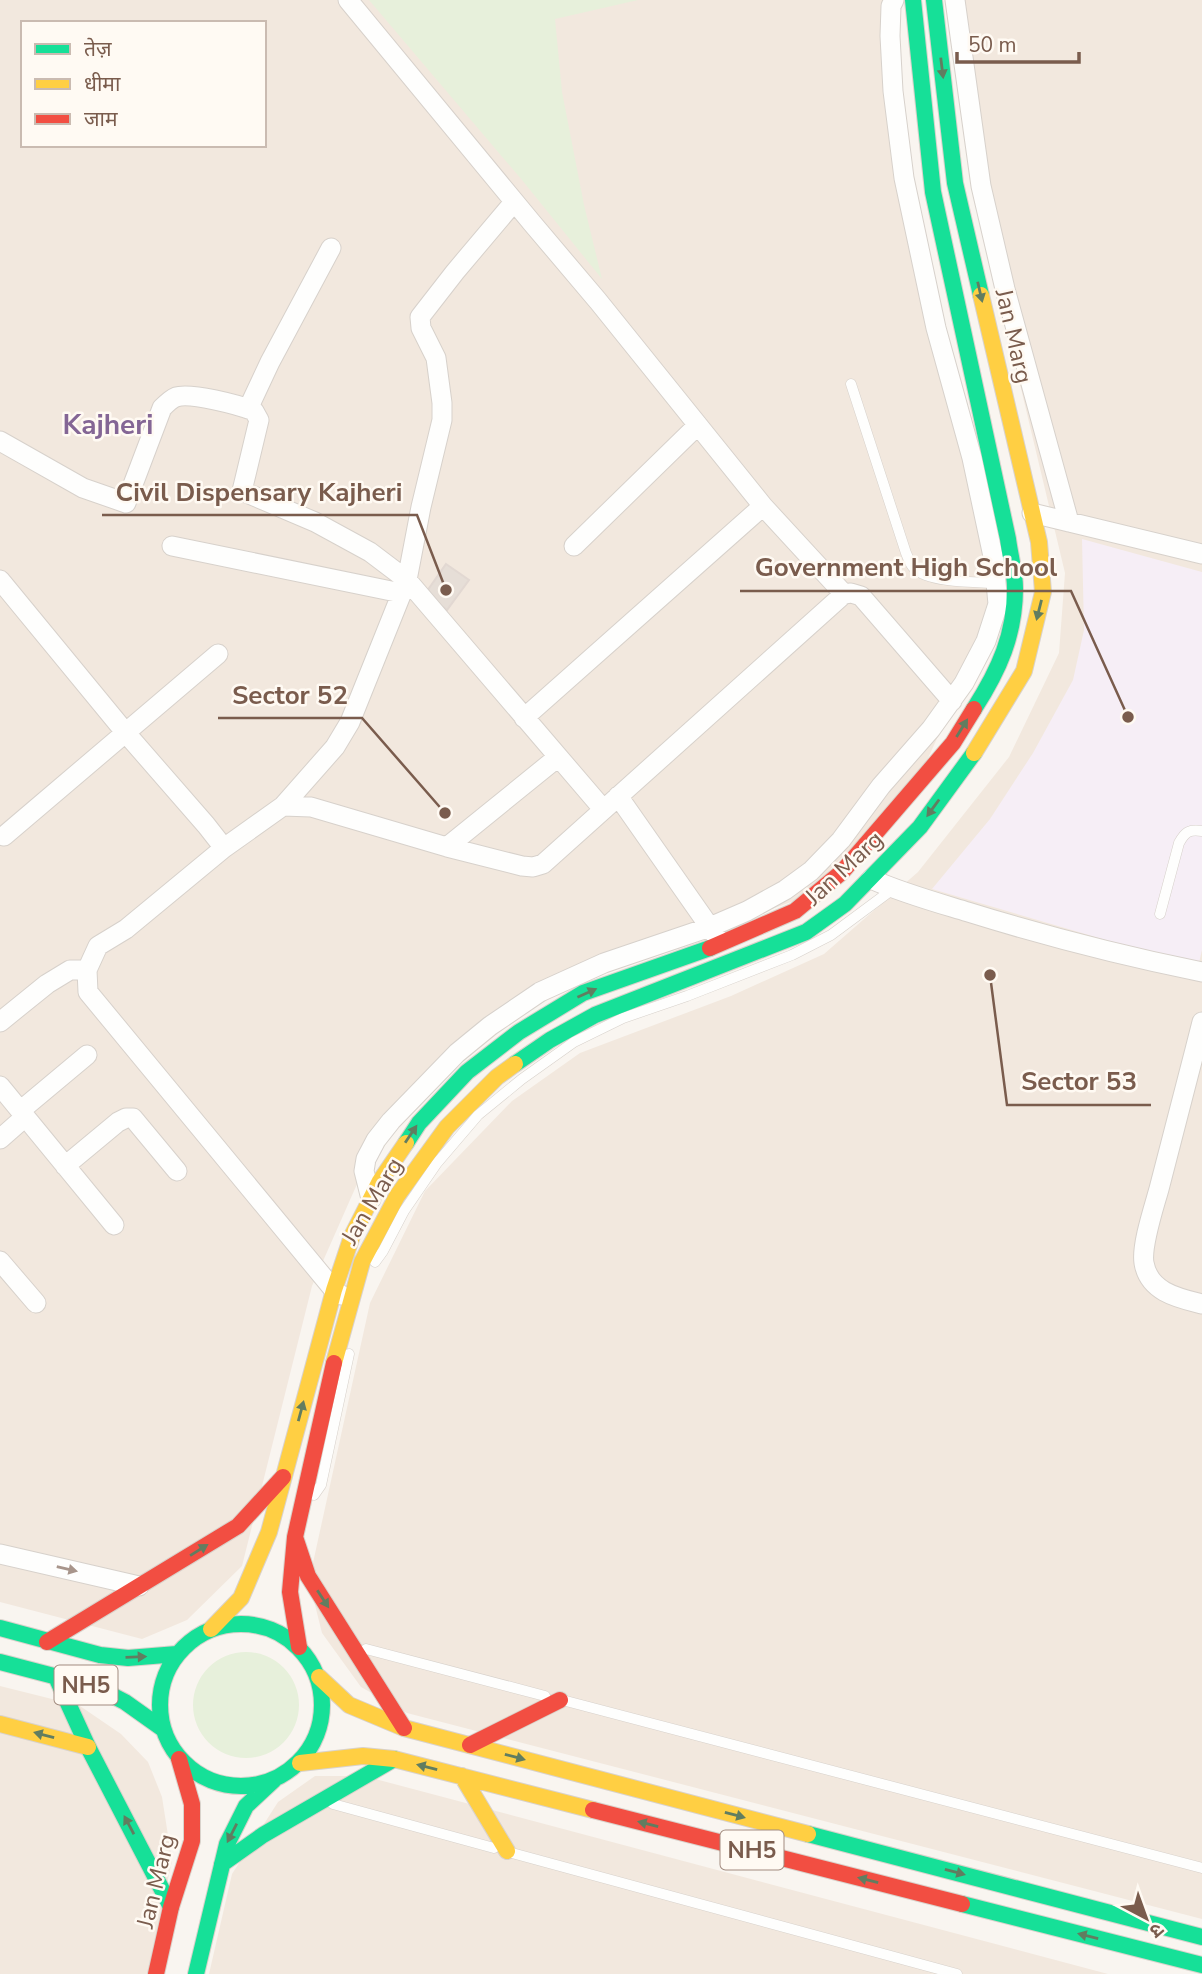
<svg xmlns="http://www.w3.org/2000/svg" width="1202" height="1974" viewBox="0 0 1202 1974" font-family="'Nunito Sans','Noto Sans Devanagari',sans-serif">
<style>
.residential{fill:#f2e8de;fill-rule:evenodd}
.education{fill:#f6eef6}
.green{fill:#e7f0db}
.building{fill:#e6ded7;stroke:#e2d8d2;stroke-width:2}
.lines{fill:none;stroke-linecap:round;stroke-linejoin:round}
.lane-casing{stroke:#d7d1cb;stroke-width:11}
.street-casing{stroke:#d7d1cb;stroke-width:21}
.fast-casing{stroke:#d9d2cb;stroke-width:18}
.slow-casing{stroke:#d9d2cb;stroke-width:18}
.jam-casing{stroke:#d9d2cb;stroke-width:18}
.lane{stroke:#fefefd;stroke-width:10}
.street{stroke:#fefefd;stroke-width:19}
.fast{stroke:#16e098;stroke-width:16}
.slow{stroke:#ffcf43;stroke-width:16}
.jam{stroke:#f24e42;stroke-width:16}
.oneway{fill:#617d60}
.oneway2{fill:#a8958b}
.labels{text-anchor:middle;stroke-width:5;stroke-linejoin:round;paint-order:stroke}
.shield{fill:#fffaf3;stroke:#a28b7f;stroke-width:2}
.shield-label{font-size:23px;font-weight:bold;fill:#7a5c4d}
.street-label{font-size:24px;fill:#7a5c4d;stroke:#fffaf3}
.quarter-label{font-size:28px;font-weight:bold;fill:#846695;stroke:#fffaf3}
.leader{fill:none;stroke:#7a5c4d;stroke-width:2.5}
.callout-dot{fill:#7a5c4d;stroke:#fffaf3;stroke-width:2.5}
.callout-label{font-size:26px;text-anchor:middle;font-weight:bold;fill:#7a5c4d;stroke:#fffaf3;stroke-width:5;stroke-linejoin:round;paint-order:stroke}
</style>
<rect width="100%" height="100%" fill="#f9f5f0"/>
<path class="residential" d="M0 0H890L915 225 988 525 990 623 918 780 802 898 567 983 452 1064 365 1166 312 1286 242 1566 187 1620 142 1639 0 1602ZM23 23H264V145H23Z
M953 0H1202V1919L407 1713 361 1687 322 1633 309 1581 370 1303 425 1191 512 1101 580 1053 731 996 824 954 918 872 1009 757 1059 653 1065 573 975 196Z
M0 1686 80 1706 121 1734 148 1762 162 1797 172 1861 147 1974H0Z
M315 1776H364L1108 1974H209L232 1874 278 1802Z"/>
<path class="education" d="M1082 539 1202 572V950L1198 967 932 889 990 819 1033 753 1073 680 1084 630Z"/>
<path class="green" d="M369 0H638L555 19 562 92 584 205 602 279 522 180Z
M193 1705a53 53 0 1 1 106 0a53 53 0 1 1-106 0Z"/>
<path class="building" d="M446 564 469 580 447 610 425 594Z"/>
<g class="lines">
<g class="lane-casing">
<path id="lane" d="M851 384 906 553C908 557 910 565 914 568 929 583 975 582 996 583
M1160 914 1179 843C1185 832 1189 829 1202 831
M375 1262 383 1251 404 1211 437 1163 478 1115 522 1079 574 1042 623 1018 687 996 792 955 831 935 893 889
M314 1495 321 1485 349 1354
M366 1649 545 1696
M566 1701 1202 1868
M333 1804 494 1848
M512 1853 957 1974"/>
</g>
<g class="street-casing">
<path id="street" d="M955 0 981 186 1005 289 1069 522
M248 409 270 362 331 248
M0 441 83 488 126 503 162 408C166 404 171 399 176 397 190 392 239 405 254 411L259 420 242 491 315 522 370 552 407 580 421 507 442 420V403L436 358 421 328 420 317 455 272 514 202
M1032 513 1202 554
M172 546 401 593
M574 546 698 425
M0 580 125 732 206 825 224 848
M844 594 851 593 861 596 952 701
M524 718 763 506
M618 796 716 936
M283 806 335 747 350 722 407 580 603 809
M4 836 218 654
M447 847 558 757
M871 879C902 893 935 902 968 912 1045 936 1123 956 1202 972
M0 1022 47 984 70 970H87
M1202 1022C1188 1078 1173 1134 1159 1189 1154 1207 1141 1246 1144 1263 1149 1292 1178 1298 1202 1304
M0 1086 114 1225
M20 1111 87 1055
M0 1139 25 1117
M65 1166 118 1122 126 1118H133L177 1171
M371 1199 364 1171 366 1159 376 1140 391 1121 425 1086 457 1053 490 1026 540 992 604 963 710 927 747 911 785 890 811 871 841 840 881 786 931 729 964 683 986 641 998 604 994 561 972 458 936 328 904 178 893 91 890 36 891 6 894 0
M0 1261 36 1303
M341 1295 334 1290 88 992 87 970 98 946 126 929 224 848 283 806 311 807 447 847 522 866 533 867 543 864 844 594 763 506 598 301 532 223 348 0
M0 1554 139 1586"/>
</g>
<g class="fast-casing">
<path id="fast" d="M913 0 933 192 1008 539C1010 555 1015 572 1015 588 1015 635 999 670 974 709
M934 0 955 183 981 295
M515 1064 550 1040 595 1015 806 932 845 904 920 827 974 753
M406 1143 419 1123 467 1072 519 1032 583 993 710 948
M160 1705a81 81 0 1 1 162 0a81 81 0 1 1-162 0Z
M0 1628 100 1655 128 1658 177 1654
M0 1662 96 1687 125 1702 163 1729
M56 1677 88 1747 171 1907
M808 1834 1202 1937
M222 1864 263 1835 394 1759
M962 1904 1202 1965
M196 1974 227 1844 246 1806 274 1780"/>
</g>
<g class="slow-casing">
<path id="slow" d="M974 753 1024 671 1043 592 1039 542 981 295
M334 1363 362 1262 397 1196 447 1127 497 1077 515 1064
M211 1629 241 1598 269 1532 334 1290 352 1236 380 1181 406 1143
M319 1677 349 1705 404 1728 808 1834
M0 1724 88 1747
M300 1763 363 1756 394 1759 593 1810
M462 1776 507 1851"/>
</g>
<g class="jam-casing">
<path id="jam" d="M710 948 795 911 842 872 953 743 974 709
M295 1537 308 1576 404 1728
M47 1642 238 1526 283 1477
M299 1647 290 1592 295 1537 334 1363
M470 1745 560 1700
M593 1810 962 1904
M156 1974 171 1907 192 1841V1804L179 1759"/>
</g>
<use href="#lane" class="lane"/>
<use href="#street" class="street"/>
<use href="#fast" class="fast"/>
<use href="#slow" class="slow"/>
<use href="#jam" class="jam"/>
</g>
<defs><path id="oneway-solid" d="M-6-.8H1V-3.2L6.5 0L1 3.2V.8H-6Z" transform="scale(1.75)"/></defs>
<g class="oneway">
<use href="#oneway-solid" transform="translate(942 68) rotate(83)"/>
<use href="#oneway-solid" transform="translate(980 292) rotate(77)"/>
<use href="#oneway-solid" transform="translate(1039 610) rotate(104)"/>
<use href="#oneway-solid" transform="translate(962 728) rotate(-58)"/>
<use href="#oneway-solid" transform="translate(933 808) rotate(126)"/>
<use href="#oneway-solid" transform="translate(587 993) rotate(-24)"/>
<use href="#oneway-solid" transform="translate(411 1134) rotate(-56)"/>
<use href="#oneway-solid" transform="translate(301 1411) rotate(-75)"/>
<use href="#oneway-solid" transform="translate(199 1550) rotate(-32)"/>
<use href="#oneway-solid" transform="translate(323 1599) rotate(57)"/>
<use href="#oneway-solid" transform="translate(136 1657) rotate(-2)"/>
<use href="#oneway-solid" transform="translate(44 1735) rotate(-165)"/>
<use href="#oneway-solid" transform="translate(515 1757) rotate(15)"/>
<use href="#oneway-solid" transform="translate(427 1767) rotate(-166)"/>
<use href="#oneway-solid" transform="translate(735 1815) rotate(15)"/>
<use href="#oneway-solid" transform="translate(648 1824) rotate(-166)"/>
<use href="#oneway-solid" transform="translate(129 1825) rotate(-118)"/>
<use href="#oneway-solid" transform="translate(232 1833) rotate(117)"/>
<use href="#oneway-solid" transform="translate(955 1872) rotate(15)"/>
<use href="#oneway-solid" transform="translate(868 1880) rotate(-166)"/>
<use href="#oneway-solid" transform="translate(1088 1936) rotate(-166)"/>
</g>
<use class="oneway2" href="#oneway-solid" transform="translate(67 1569) rotate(13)"/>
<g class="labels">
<g class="shield">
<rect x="54.5" y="1665.5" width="63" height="39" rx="5"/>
<rect x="720.5" y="1830.5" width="63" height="39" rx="5"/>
</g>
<g class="shield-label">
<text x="86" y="1693">NH5</text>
<text x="752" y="1858">NH5</text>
</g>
<g class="street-label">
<text transform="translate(1014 336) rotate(77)" y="8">Jan Marg</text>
<text transform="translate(844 868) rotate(-43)" y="8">Jan Marg</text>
<text transform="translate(372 1201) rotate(-59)" y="8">Jan Marg</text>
<text transform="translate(156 1881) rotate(-76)" y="8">Jan Marg</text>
</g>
<g class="quarter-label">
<text x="108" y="434">Kajheri</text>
</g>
</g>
<path class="leader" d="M446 590L417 515H102M1128 717L1071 591H740M445 813L362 718H218M990 975L1007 1105H1151"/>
<g class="callout-dot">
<circle cx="446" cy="590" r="7"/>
<circle cx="1128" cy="717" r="7"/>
<circle cx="445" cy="813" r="7"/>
<circle cx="990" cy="975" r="7"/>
</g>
<g class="callout-label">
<text x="259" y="501">Civil Dispensary Kajheri</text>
<text x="906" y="576">Government High School</text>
<text x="290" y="704">Sector 52</text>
<text x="1079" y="1090">Sector 53</text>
</g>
<rect x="21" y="21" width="245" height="126" fill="#fffaf3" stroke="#cabbb1" stroke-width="2"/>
<rect x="35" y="44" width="35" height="10" fill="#16e098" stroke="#cabbb1" stroke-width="2"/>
<text x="84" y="56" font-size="21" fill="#7a5c4d">तेज़</text>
<rect x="35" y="79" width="35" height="10" fill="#ffcf43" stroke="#cabbb1" stroke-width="2"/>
<text x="84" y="91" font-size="21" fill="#7a5c4d">धीमा</text>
<rect x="35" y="114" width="35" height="10" fill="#f24e42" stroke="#cabbb1" stroke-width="2"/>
<text x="84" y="126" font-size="21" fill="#7a5c4d">जाम</text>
<g transform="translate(1146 1918) rotate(139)" stroke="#fffaf3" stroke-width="5" paint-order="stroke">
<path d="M0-5L12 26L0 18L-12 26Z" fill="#7a5c4d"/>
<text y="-10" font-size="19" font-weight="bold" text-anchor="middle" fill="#7a5c4d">उ</text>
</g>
<path d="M957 52v10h122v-10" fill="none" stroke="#7a5c4d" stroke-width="3.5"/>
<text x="968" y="52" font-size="21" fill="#7a5c4d" stroke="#fffaf3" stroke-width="5" paint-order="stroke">50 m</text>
</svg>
